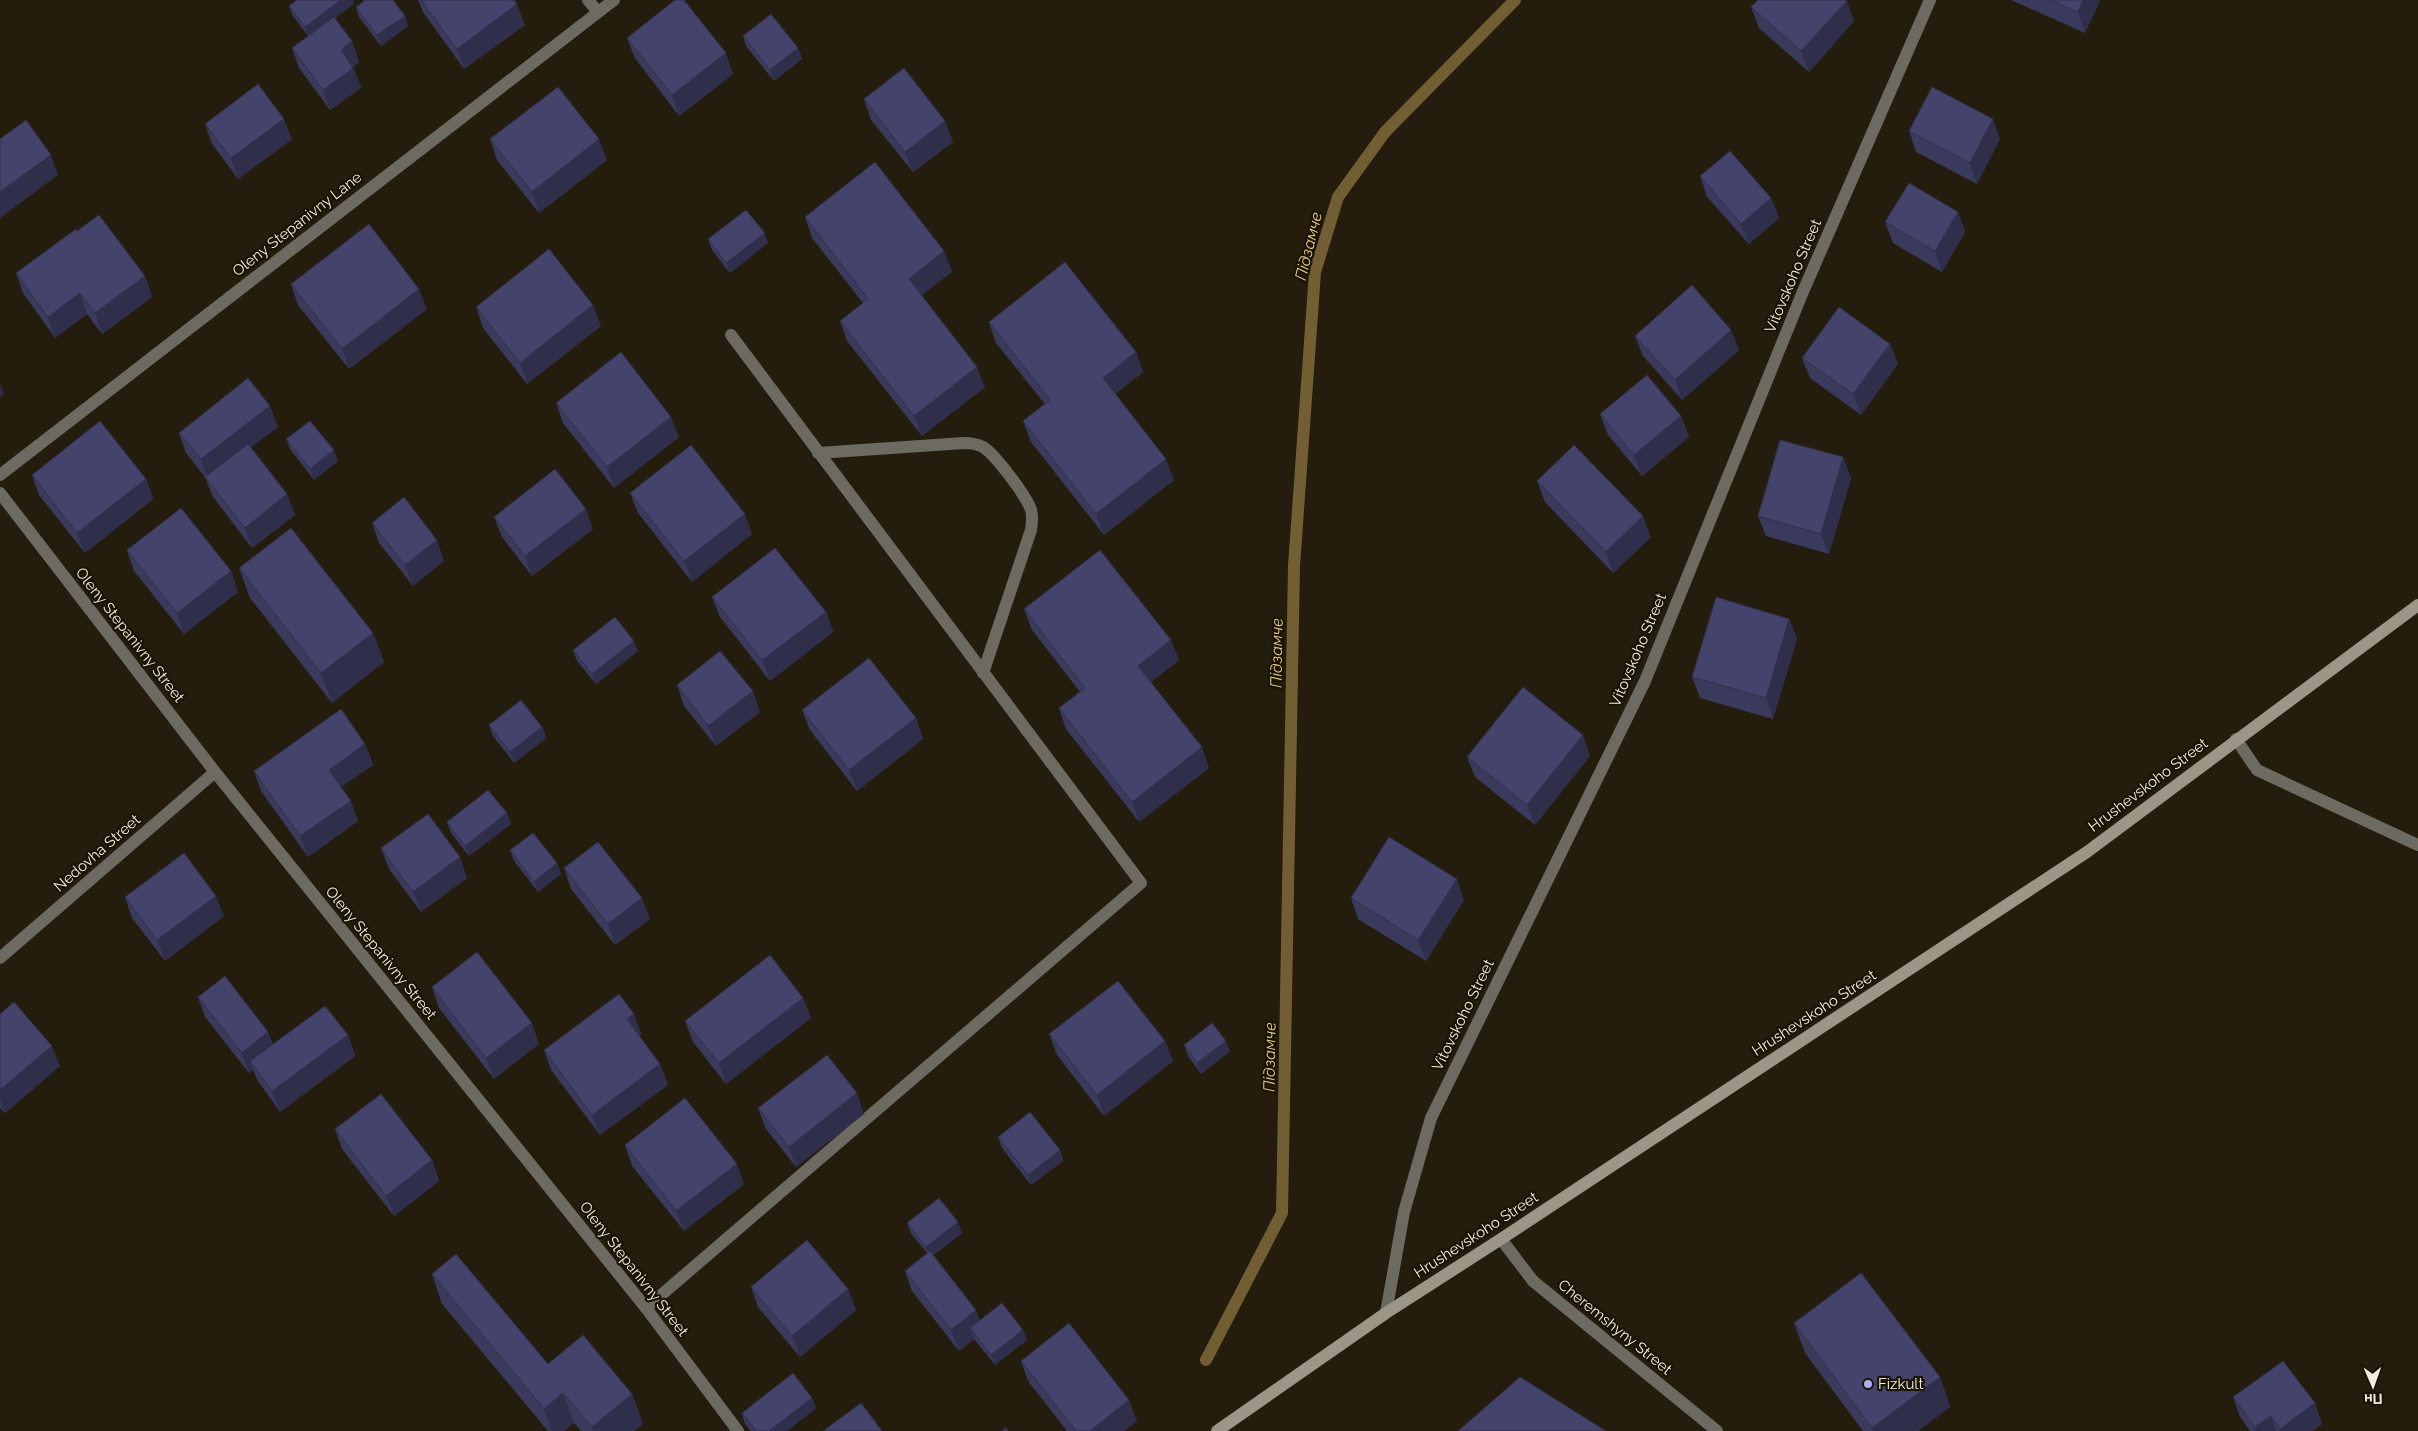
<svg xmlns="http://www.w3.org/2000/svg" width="2418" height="1431" viewBox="0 0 2418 1431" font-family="Raleway,sans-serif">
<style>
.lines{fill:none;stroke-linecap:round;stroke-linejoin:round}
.stream{stroke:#715f33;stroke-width:12}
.lane{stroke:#6d6a62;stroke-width:12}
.street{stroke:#6d6a62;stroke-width:12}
.secondary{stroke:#9b9688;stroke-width:12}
.wall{fill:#3a3a5c}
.shaded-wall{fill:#302f4b}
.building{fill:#44436b;stroke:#302f4b}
.poi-dot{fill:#aeaefa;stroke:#1a1405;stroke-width:2}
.labels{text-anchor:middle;stroke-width:4.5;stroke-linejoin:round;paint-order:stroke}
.street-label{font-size:15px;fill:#f0ece1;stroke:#1a1405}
.poi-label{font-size:15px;fill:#f0ece1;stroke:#1a1405;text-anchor:start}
.water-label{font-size:16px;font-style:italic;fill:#e7cb83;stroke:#1a1405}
</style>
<rect width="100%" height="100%" fill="#241d0d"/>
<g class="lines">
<path class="stream" d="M1206 1360 1282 1213 1294 566 1315 272 1338 197 1385 132 1515 0"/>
<path class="lane" d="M588 0 598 12
M818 453 964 443C971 443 977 444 983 447 995 454 1027 497 1031 510 1033 517 1032 523 1031 530L983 673
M0 475 614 0
M2236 739 2257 770 2418 845
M646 1308 1141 883 731 335"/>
<path class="street" d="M0 493 215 772 646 1308 738 1431
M0 958 215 772
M1501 1239 1533 1281 1717 1431
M1386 1313 1404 1212 1431 1118 1645 681 1802 294 1930 0"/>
<path class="secondary" d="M1217 1431 1386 1313 1501 1239 2087 852 2418 605"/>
</g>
<path class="wall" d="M418 0H514L525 25 464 69 423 12Z
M2011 0H2100L2085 33Z
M354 4 335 18 352 41 359 62 353 67 361 88 330 110 299 68 292 48 308 36 293 16 289 6Z
M356 7 405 16 408 26 381 46 359 17Z
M1751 7 1854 21 1809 72 1759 28Z
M743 36 798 48 802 59 774 81 746 46Z
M627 38 733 74 679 116 635 58Z
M864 99 945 121 953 142 913 172 871 120Z
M205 124 292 139 238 179 212 144Z
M1909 131 2000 139 1977 184 1916 152Z
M490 139 607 160 539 213 497 160Z
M1700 176 1771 198 1779 218 1749 244 1707 197Z
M1958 212 1965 232 1942 272 1893 243 1885 222Z
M805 217 944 251 952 272 921 295 985 387 922 436 847 341 840 321 863 303 812 238Z
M77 231 145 276 152 297 102 334 87 314 55 338 23 293 16 273Z
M708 239 768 243 730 273 712 250Z
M291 284 427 309 349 369 298 305Z
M476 307 601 326 527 384 483 328Z
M989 322 1136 352 1143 372 1115 394 1174 480 1104 535 1031 442 1023 421 1045 404 996 343Z
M1731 330 1739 350 1682 400 1643 356 1635 336Z
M1890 344 1898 364 1861 415 1810 378 1802 358Z
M556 403 679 437 614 488 563 423Z
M1600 414 1681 416 1689 437 1642 476 1608 435Z
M278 427 251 447 287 494 295 515 252 548 213 497 205 477 186 453 179 433Z
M286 439 338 461 314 480 290 449Z
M1843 457 1851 478 1829 554 1766 536 1758 516Z
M32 475 146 479 153 499 85 553 39 495Z
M1537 481 1651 537 1613 573 1545 502Z
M630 493 752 534 692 582 638 513Z
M494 517 593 529 532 576 502 537Z
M372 523 444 561 413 586 379 543Z
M127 550 238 592 184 634 134 571Z
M239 568 373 633 384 662 332 703 250 598Z
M712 597 826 612 833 632 770 681 720 617Z
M1024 609 1179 660 1151 682 1209 768 1139 822 1066 729 1059 708 1080 692 1032 630Z
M1789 619 1797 639 1773 719 1700 698 1692 677Z
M573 650 638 651 596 684 577 661Z
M677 685 760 712 716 746 684 706Z
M802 710 916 718 923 739 857 791 810 730Z
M489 725 542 727 546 738 514 763 493 736Z
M365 744 373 765 341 787 358 821 308 857 261 791 254 771Z
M1590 756 1535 825 1475 777 1467 757Z
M507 813 511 824 469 856 451 833 447 822Z
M381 848 467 878 421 912 389 869Z
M510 850 557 863 561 874 538 892 514 861Z
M564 868 650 919 615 945 571 889Z
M125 897 224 916 165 961 132 918Z
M1351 898 1464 900 1426 961 1358 919Z
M432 987 539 1044 494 1079 439 1008Z
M198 997 268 1032 273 1044 348 1035 355 1056 280 1112 258 1081 253 1070 249 1073 205 1017Z
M803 998 811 1018 726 1084 693 1042 685 1021Z
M0 1014 60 1066 5 1113 0 1108Z
M634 1014 641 1034 639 1036 660 1064 668 1085 600 1135 551 1070 544 1050Z
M1049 1034 1165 1041 1173 1061 1104 1116 1057 1055Z
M1184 1045 1230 1051 1201 1074 1188 1056Z
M758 1108 864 1114 796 1167 766 1129Z
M335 1129 432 1160 439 1181 394 1216 342 1149Z
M998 1137 1060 1150 1063 1161 1031 1185 1002 1148Z
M625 1145 744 1184 684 1231 632 1166Z
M907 1223 962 1233 933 1255 980 1320 1027 1340 995 1365 974 1339 959 1351 912 1291 905 1271 927 1253 911 1234Z
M432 1274 548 1364 632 1394 643 1424 634 1431H581L574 1423 564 1431H548L442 1304Z
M751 1287 848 1289 856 1310 800 1357 758 1307Z
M1794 1323 1940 1377 1950 1407 1918 1431H1863L1805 1353Z
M1021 1361 1137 1421 1124 1431H1067L1028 1381Z
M2233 1397 2315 1403 2322 1424 2312 1431H2250L2240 1417Z
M812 1398 816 1408 787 1431H751L745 1424 742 1413Z"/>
<path class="shaded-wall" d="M341 0H353L354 4 308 37 305 27Z
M2083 0H2100L2085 33 2078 12Z
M1847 1 1854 21 1809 72 1801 51Z
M517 4 525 25 464 69 457 49Z
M405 16 408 26 381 46 377 35Z
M352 41 359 62 348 70 341 50Z
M798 48 802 59 774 81 770 70Z
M726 53 733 74 679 116 672 95Z
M353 68 361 88 330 110 323 90Z
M284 119 292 139 238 179 231 158Z
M1993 119 2000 139 1977 184 1970 163Z
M945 121 953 142 913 172 905 152Z
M599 139 607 160 539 213 532 192Z
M51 155 58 175 0 218V192Z
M1771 198 1779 218 1749 244 1741 224Z
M1958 212 1965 232 1942 272 1935 251Z
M765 233 768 243 730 273 726 263Z
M944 251 952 272 916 299 909 279Z
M145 276 152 297 102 334 95 313Z
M419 289 427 309 349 369 342 349Z
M80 293 87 314 55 338 48 317Z
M593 305 601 326 527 384 520 363Z
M1731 330 1739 350 1682 400 1675 380Z
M1890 344 1898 364 1861 415 1853 394Z
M1136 352 1143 372 1110 398 1103 378Z
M977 367 985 387 922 436 914 416Z
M0 383 4 394 0 397Z
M270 406 278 427 208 480 201 459Z
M1681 416 1689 437 1642 476 1634 455Z
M671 417 679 437 614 488 607 467Z
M334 450 338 461 314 480 310 469Z
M1843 457 1851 478 1829 554 1821 534Z
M1166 459 1174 480 1104 535 1096 514Z
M146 479 153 499 85 553 77 533Z
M287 494 295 515 252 548 245 528Z
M586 509 593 529 532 576 525 556Z
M745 514 752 534 692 582 684 561Z
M1643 516 1651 537 1613 573 1606 552Z
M437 540 444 561 413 586 405 565Z
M231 571 238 592 184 634 177 613Z
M826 612 833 632 770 681 762 660Z
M1789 619 1797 639 1773 719 1766 698Z
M373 633 384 662 332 703 321 673Z
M1171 640 1179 660 1145 686 1138 666Z
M634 641 638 651 596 684 592 674Z
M753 691 760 712 716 746 708 726Z
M916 718 923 739 857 791 849 770Z
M542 727 546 738 514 763 510 752Z
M1583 735 1590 756 1535 825 1527 805Z
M365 744 373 765 336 790 329 770Z
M1202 747 1209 768 1139 822 1132 802Z
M351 801 358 821 308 857 300 836Z
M507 813 511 824 469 856 465 846Z
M460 857 467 878 421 912 413 892Z
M557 863 561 874 538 892 534 882Z
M1457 879 1464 900 1426 961 1418 940Z
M216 896 224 916 165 961 157 940Z
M642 898 650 919 615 945 608 924Z
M803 998 811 1018 726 1084 719 1063Z
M634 1014 641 1034 634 1040 627 1019Z
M532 1023 539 1044 494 1079 486 1058Z
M268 1032 276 1052 250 1061 253 1070 249 1073 242 1053Z
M348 1035 355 1056 280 1112 272 1091Z
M1165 1041 1173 1061 1104 1116 1097 1095Z
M1226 1041 1230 1051 1201 1074 1197 1063Z
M52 1046 60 1066 5 1113 0 1100V1090Z
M660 1064 668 1085 600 1135 592 1115Z
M857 1093 864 1114 796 1167 789 1147Z
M1060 1150 1063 1161 1031 1185 1028 1175Z
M432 1160 439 1181 394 1216 386 1196Z
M737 1164 744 1184 684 1231 676 1211Z
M958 1222 962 1233 930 1258 926 1247Z
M848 1289 856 1310 800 1357 792 1336Z
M976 1310 984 1331 970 1328 974 1339 959 1351 951 1330Z
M1023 1330 1027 1340 995 1365 991 1355Z
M1940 1377 1950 1407 1918 1431H1873L1872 1428Z
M563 1393 574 1423 564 1431H552L544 1409Z
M632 1394 643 1424 634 1431H593L592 1427Z
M812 1398 816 1408 787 1431H769Z
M1129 1400 1137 1421 1124 1431H1090Z
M2315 1403 2322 1424 2312 1431H2281L2280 1429Z
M2271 1416 2276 1431H2256L2255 1427Z"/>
<path class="building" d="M297 0H341L305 27 289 6Z
M365 0H393L405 16 377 35 356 7Z
M421 0H514L517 4 457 49Z
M675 0H684L726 53 672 95 627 38Z
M1758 0H1846L1847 1 1801 51 1751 7Z
M2050 0H2083L2078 12Z
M771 14 798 48 770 70 743 36Z
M334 17 352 41 341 50 353 68 323 90 292 48Z
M904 68 945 121 905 152 864 99Z
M258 84 284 119 231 158 205 124Z
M558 87 599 139 532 192 490 139Z
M1932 87 1993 119 1970 163 1909 131Z
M26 120 51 155 0 192V139Z
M1730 151 1771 198 1741 224 1700 176Z
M875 162 944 251 909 279 977 367 914 416 840 321 868 299 805 217Z
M1909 183 1958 212 1935 251 1885 222Z
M746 210 765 233 726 263 708 239Z
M99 215 145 276 95 313 80 293 48 317 16 273 76 229 77 231Z
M369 224 419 289 342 349 291 284Z
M549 249 593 305 520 363 476 307Z
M1065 262 1136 352 1103 378 1166 459 1096 514 1023 421 1050 400 989 322Z
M1692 285 1731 330 1675 380 1635 336Z
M1839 307 1890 344 1853 394 1802 358Z
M621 352 671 417 607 467 556 403Z
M1647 375 1681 416 1634 455 1600 414Z
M248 378 270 406 201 459 179 433Z
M100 421 146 479 77 533 32 475Z
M310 421 334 450 310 469 286 439Z
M1780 440 1843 457 1821 534 1758 516Z
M248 444 287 494 245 528 205 477Z
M691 445 745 514 684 561 630 493Z
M1574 445 1643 516 1606 552 1537 481Z
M555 469 586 509 525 556 494 517Z
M404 497 437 540 405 565 372 523Z
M181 508 231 571 177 613 127 550Z
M291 528 373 633 321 673 239 568Z
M775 548 826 612 762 660 712 597Z
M1100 550 1171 640 1138 666 1202 747 1132 802 1059 708 1085 688 1024 609Z
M1716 597 1789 619 1766 698 1692 677Z
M615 617 634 641 592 674 573 650Z
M720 651 753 691 708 726 677 685Z
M869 658 916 718 849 770 802 710Z
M1523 687 1583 735 1527 805 1467 757Z
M521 700 542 727 510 752 489 725Z
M341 709 365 744 329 770 351 801 300 836 254 771Z
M488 790 507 813 465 846 447 822Z
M428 814 460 857 413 892 381 848Z
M533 833 557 863 534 882 510 850Z
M1389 837 1457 879 1418 940 1351 898Z
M598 842 642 898 608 924 564 868Z
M184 853 216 896 157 940 125 897Z
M477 952 532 1023 486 1058 432 987Z
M770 955 803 998 719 1063 685 1021Z
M225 976 268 1032 242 1053 198 997Z
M1118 981 1165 1041 1097 1095 1049 1034Z
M619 994 634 1014 627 1019 660 1064 592 1115 544 1050Z
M14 1002 52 1046 0 1090V1014Z
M325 1006 348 1035 272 1091 250 1061Z
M1212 1023 1226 1041 1197 1063 1184 1045Z
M827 1055 857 1093 789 1147 758 1108Z
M381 1094 432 1160 386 1196 335 1129Z
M685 1098 737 1164 676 1211 625 1145Z
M1030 1112 1060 1150 1028 1175 998 1137Z
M939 1198 958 1222 926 1247 907 1223Z
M807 1240 848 1289 792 1336 751 1287Z
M930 1251 976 1310 951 1330 905 1271Z
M456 1254 548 1364 583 1335 632 1394 592 1427 563 1393 544 1409 432 1274Z
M1861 1273 1940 1377 1872 1428 1794 1323Z
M1002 1303 1023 1330 991 1355 970 1328Z
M1069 1323 1129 1400 1090 1431H1076L1021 1361Z
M2283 1361 2315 1403 2280 1429 2271 1416 2255 1427 2233 1397Z
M793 1373 812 1398 769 1431H756L742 1413Z
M1520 1377 1606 1431H1458Z
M861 1403 882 1431H823Z
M1006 1428 1008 1431H1002Z"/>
<circle class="poi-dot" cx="1868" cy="1384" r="5"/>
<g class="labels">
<g class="street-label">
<text transform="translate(297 224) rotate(-38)" y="5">Oleny Stepanivny Lane</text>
<text transform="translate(1793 276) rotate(-67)" y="5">Vitovskoho Street</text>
<text transform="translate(130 635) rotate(52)" y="5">Oleny Stepanivny Street</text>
<text transform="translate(1638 650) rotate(-67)" y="5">Vitovskoho Street</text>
<text transform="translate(2148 785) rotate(-37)" y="5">Hrushevskoho Street</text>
<text transform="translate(97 853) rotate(-41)" y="5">Nedovha Street</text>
<text transform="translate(381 953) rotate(51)" y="5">Oleny Stepanivny Street</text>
<text transform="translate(1814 1013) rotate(-33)" y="5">Hrushevskoho Street</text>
<text transform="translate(1463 1015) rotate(-64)" y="5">Vitovskoho Street</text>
<text transform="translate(1476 1235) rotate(-33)" y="5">Hrushevskoho Street</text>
<text transform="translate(634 1269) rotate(52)" y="5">Oleny Stepanivny Street</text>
<text transform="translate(1615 1327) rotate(39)" y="5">Cheremshyny Street</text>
</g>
<g class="poi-label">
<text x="1878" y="1389">Fizkult</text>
</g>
<g class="water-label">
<text transform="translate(1308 246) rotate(-76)" y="6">Підзамче</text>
<text transform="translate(1276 653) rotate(-89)" y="6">Підзамче</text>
<text transform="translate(1269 1057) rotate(-89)" y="6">Підзамче</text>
</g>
</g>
<g transform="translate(2373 1386) rotate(178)" stroke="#1a1405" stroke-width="4" paint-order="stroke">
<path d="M0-4L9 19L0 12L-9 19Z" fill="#f0ece1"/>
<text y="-8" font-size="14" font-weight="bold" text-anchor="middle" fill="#f0ece1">Пн</text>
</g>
</svg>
